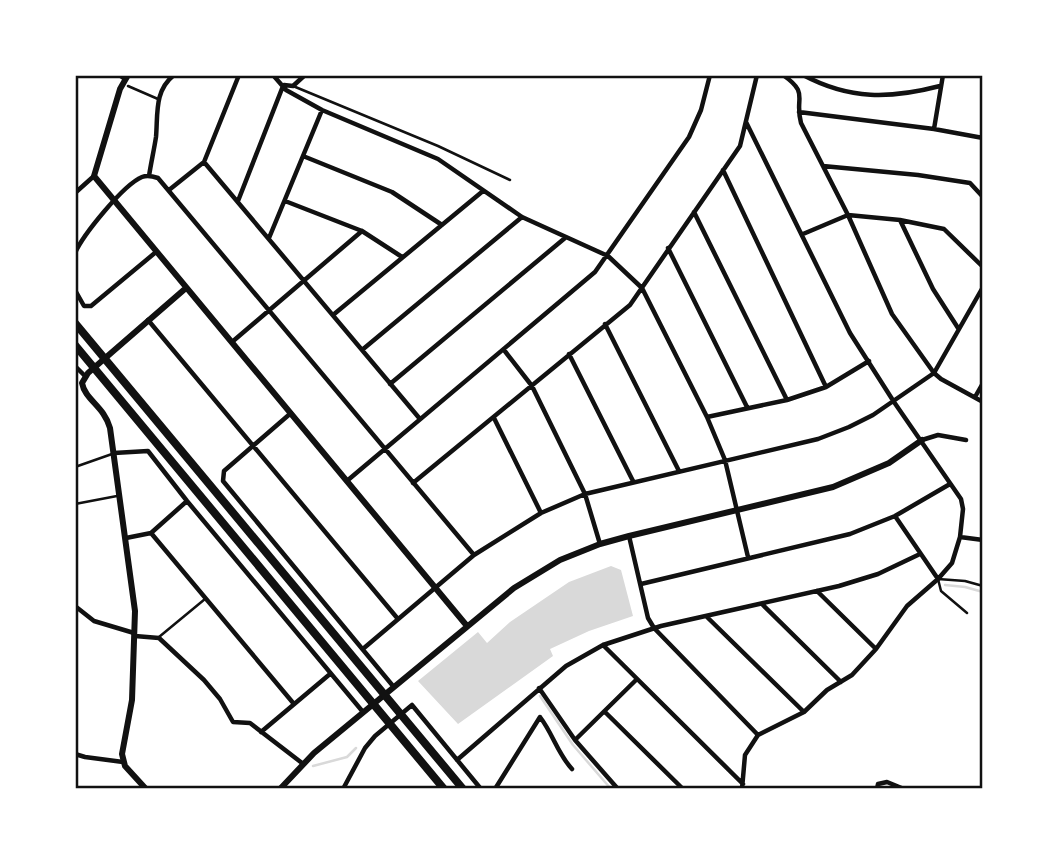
<svg xmlns="http://www.w3.org/2000/svg" width="1058" height="864" viewBox="0 0 1058 864" font-family="'Source Sans 3',sans-serif">
<style>
.water{fill:#d9d9d9}
.lines{fill:none;stroke-linecap:round;stroke-linejoin:round}
.stream{stroke:#d9d9d9;stroke-width:2.5}
.service{stroke:#111;stroke-width:2.5}
.minor{stroke:#111;stroke-width:4.5}
.tertiary{stroke:#111;stroke-width:6}
.trunk{stroke:#111;stroke-width:8}
.neatline{fill:none;stroke:#111;stroke-width:2.5}
</style>
<rect width="100%" height="100%" fill="#fff"/>
<path class="water" d="M611 566 621 570 633 616 589 631 550 649 553 656 458 724 418 681 478 632 487 643 510 622 569 582Z"/>
<g class="lines">
<path class="stream" d="M945 585 965 587 983 592
M540 696 573 745 611 789
M313 766 347 757 356 748"/>
<path class="service" d="M128 86 158 99
M293 86 438 146 510 180
M75 467 112 454
M75 504 117 496
M967 613 941 591 938 579 965 581 983 586
M159 637 205 599"/>
<path class="minor" d="M119 75 125 79
M273 75 286 90 322 110 438 159 522 217 608 256 642 288 707 417 725 460 748 557
M783 75C810 94 794 97 801 123L848 215 892 314 934 373 941 379 983 402
M803 75C850 100 890 99 940 86
M943 75 934 129 983 138
M284 85 293 86 305 75
M799 112 934 129
M303 156 392 192 442 225
M204 162 420 419
M823 166 918 175 970 183 983 197
M723 170 826 387
M149 176C151 163 154 150 156 137 158 114 154 91 174 75
M169 190 204 162 239 75
M75 193 94 176
M238 201 283 86
M285 201 362 231 402 257
M694 212 787 400
M900 220 933 289 958 328
M803 234 848 215 900 220 944 229 983 267
M269 238 322 110
M668 248 747 407
M75 253C83 235 123 185 142 177 147 175 152 176 158 178L474 555
M75 290 84 306H91L156 252
M333 315 483 191
M148 320 398 619
M605 324 679 471
M232 342 362 231
M362 350 522 217
M504 350 532 386 585 494 600 544
M569 354 633 481
M75 366 85 376
M390 384 565 238
M975 397 983 383
M291 413 224 471 223 481 393 686
M707 417 787 400 826 387 869 361
M494 418 541 513
M922 440 938 435 966 440
M114 453 148 451 187 501 363 712
M348 480 595 272 689 137 701 110 710 75
M413 483 630 305 740 146 757 75
M895 516 938 579
M151 533 294 704
M629 536 648 618 654 628 758 735
M960 537 983 540
M126 538 151 533 187 501
M641 584 850 534 895 516 950 484
M817 591 876 649
M762 604 841 682
M75 606 94 621 134 633
M707 617 804 712
M135 636 159 638 204 680 220 699 233 722 250 723 302 763
M603 645 743 784
M364 648 474 555 541 513 585 494 818 439 849 427 873 415 934 373 983 287
M539 688 575 740 618 789
M605 712 683 789
M261 732 330 674
M575 740 636 680
M75 754 85 757 123 762
M457 760 566 666 603 645 661 626 839 586 878 574 920 554
M343 789 365 748 375 736 412 705 481 789
M495 789 540 717C553 734 558 754 572 769
M742 789 745 755 758 735 804 712 827 690 852 675 876 649 907 606 938 579 952 563 960 537 963 509 961 499 894 402 850 333 746 122
M877 789 878 784 887 782 904 789"/>
<path class="tertiary" d="M128 75 120 89 94 176 467 626
M146 789 125 766 122 754 132 700 135 611 110 428C104 406 85 400 82 383L88 373 186 288
M280 789 314 753 514 588 560 560 600 544 629 536 833 487 889 463 922 440"/>
<path class="trunk" d="M75 323 463 789
M75 345 444 789"/>
</g>
<rect width="1058" height="864" fill="none" stroke="#ffffff" stroke-width="154"/>
<rect x="77" y="77" width="904" height="710" class="neatline"/>
</svg>
